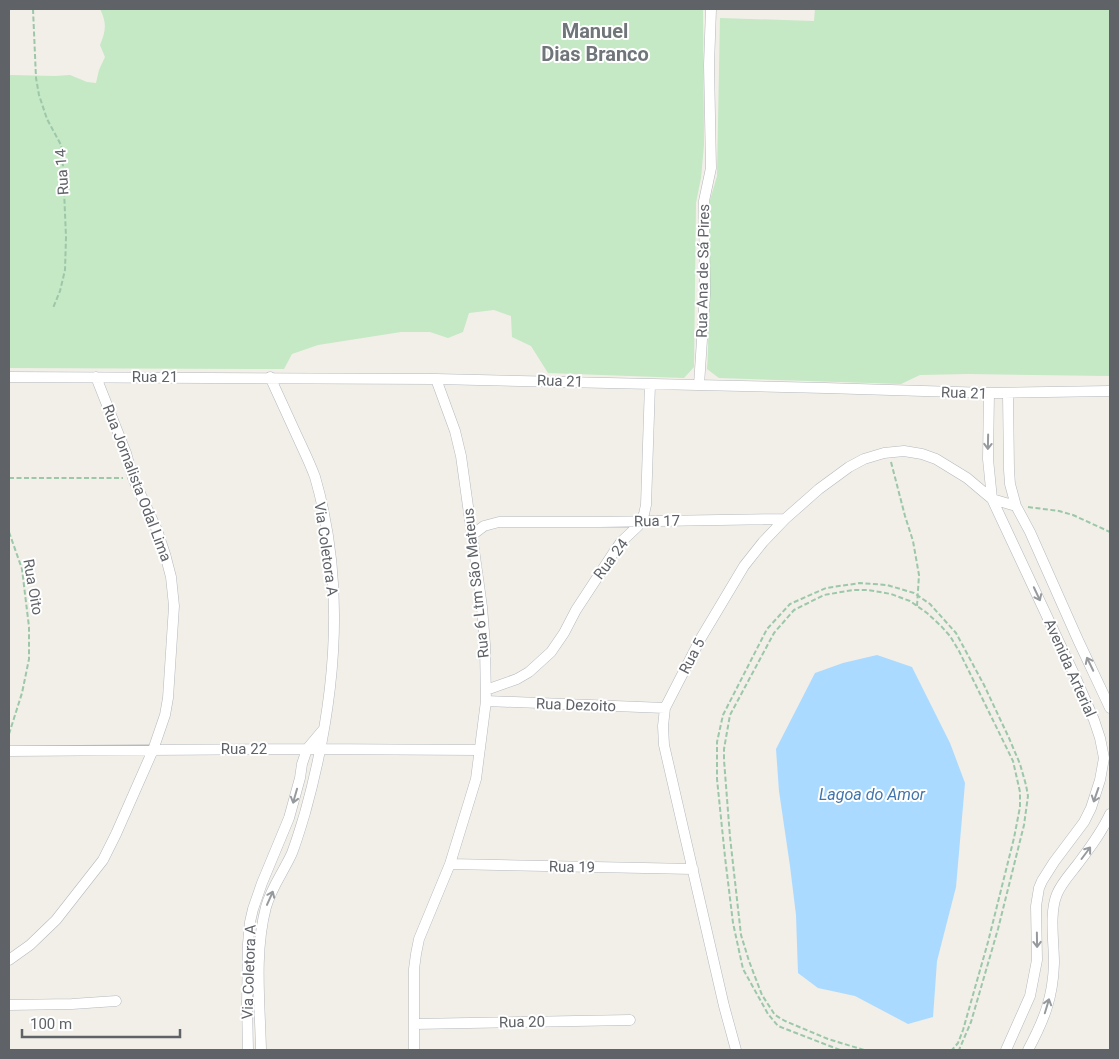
<svg xmlns="http://www.w3.org/2000/svg" width="1119" height="1059" viewBox="0 0 1119 1059" font-family="Roboto,sans-serif">
<style>
.green{fill:#c5e8c5}
.water{fill:#aadaff}
.lines{fill:none;stroke-linecap:round;stroke-linejoin:round}
.minor-casing{stroke:#b5b8bc;stroke-width:11}
.path{stroke:#9cc7a9;stroke-width:2;stroke-dasharray:5 2.5;stroke-linecap:butt}
.minor{stroke:#fff;stroke-width:10}
.oneway{stroke:#979a9d}
.labels{text-anchor:middle;stroke-width:4;stroke-linejoin:round;paint-order:stroke}
.street-label{font-size:15px;fill:#5f6368;stroke:#fff}
.water-label{font-size:16px;font-style:italic;fill:#4174aa;stroke:#fff}
.district-label{font-size:20px;font-weight:bold;fill:#70757a;stroke:#fff}
</style>
<rect width="100%" height="100%" fill="#f1efe8"/>
<path class="green" d="M100 9H703L704 145 701 178 696 203 694 367 684 378 548 373 531 346 512 337 511 316 494 310 469 313 463 332 448 338 430 332H401L318 345 292 354 284 369 9 368V75L55 76 70 75 87 82 96 83 99 70 105 57 100 45C106 31 107 23 100 9Z
M815 9H1110V376L968 374 920 375 901 384 719 378 707 369 708 353 710 200 717 176 720 18 814 21Z"/>
<path class="water" d="M877 655 912 667 950 743 965 783 956 887 937 961 933 1017 908 1024 855 996 818 988 798 973 796 915 790 866 779 791 776 749 815 673 843 663Z"/>
<g class="lines">
<g class="minor-casing">
<path id="minor" d="M9 377 436 379 825 388 989 393 1110 391
M699 385 705 294 704 201 711 168 709 65 711 9
M989 393 988 459 992 499 1074 674 1094 720 1100 738 1104 758 1100 780 1091 808 1084 822 1054 862 1042 881 1039 888 1036 906 1037 960 1030 996 1006 1050
M1008 394 1009 470 1010 484 1016 506 1030 532 1078 640 1110 708
M472 535 484 526 499 522H599L785 519
M486 690 517 679 529 672 551 652 564 633 576 610 614 552 621 542 638 526 644 514 646 505 650 384
M486 701 665 708
M9 751 307 749 479 750
M450 864 693 869
M9 960 30 945 56 920 103 860 116 834 153 750 165 715 168 698 174 606 171 577 165 554 157 530 133 478 126 453 96 377
M9 1005 72 1004 116 1001
M414 1024 630 1020
M248 1050 247 1004 248 944 250 922 253 909 262 883 289 818 300 778 302 764 307 749 323 730
M261 1050C260 1004 254 952 266 907 271 888 284 871 292 853 297 840 301 826 305 813 335 705 347 587 315 477 310 463 303 449 297 436 288 416 279 397 270 377
M414 1050V969L416 954 419 939 450 864 476 779 486 701 485 645 482 607 461 456 455 431 436 379
M736 1050 724 1006 664 745 663 726 665 708 701 638 744 566 763 542 785 519 819 489 849 467 864 459 884 453 904 451 922 454 936 459 967 478 992 499 1016 506
M1028 1050C1044 1020 1053 998 1054 963 1054 942 1049 913 1057 894 1061 884 1070 874 1077 865 1089 849 1102 832 1110 814"/>
</g>
<path class="path" d="M33 9 36 78 39 95 47 119 61 145 63 166 66 237 65 270 60 291 53 308
M891 462 905 516 913 541 919 575 917 606
M9 478H123
M1028 507 1059 511 1073 515 1110 532
M9 532 22 569 29 627V659L22 693 9 734
M840 1050 778 1026 768 1014 743 969 733 923 725 857 717 779V742L723 715 767 629 790 604 826 588 860 583 887 585 914 593 930 604 956 633 984 685 1009 738 1020 764 1026 785 1028 796 1024 825 998 929 971 1022 959 1050
M864 1050 828 1039 785 1021 775 1015 762 995 749 961 741 935 730 837 724 760V749L730 715 774 633 794 610 824 595 853 590H868L891 594 910 601 927 613 941 626 950 636 959 651 1013 761 1020 792V807L1014 838 988 942 963 1030 958 1043 952 1050"/>
<use href="#minor" class="minor"/>
</g>
<defs><path id="oneway-shaft" d="M-6 0H5M1.5-3L5.5 0L1.5 3" fill="none" stroke-width="1.6" stroke-linecap="round" stroke-linejoin="round" transform="scale(1.25)"/></defs>
<g class="oneway">
<use href="#oneway-shaft" transform="translate(988 442) rotate(91)"/>
<use href="#oneway-shaft" transform="translate(1037 594) rotate(65)"/>
<use href="#oneway-shaft" transform="translate(1090 664) rotate(-116)"/>
<use href="#oneway-shaft" transform="translate(1096 795) rotate(109)"/>
<use href="#oneway-shaft" transform="translate(295 796) rotate(106)"/>
<use href="#oneway-shaft" transform="translate(1086 853) rotate(-53)"/>
<use href="#oneway-shaft" transform="translate(270 898) rotate(-66)"/>
<use href="#oneway-shaft" transform="translate(1037 940) rotate(89)"/>
<use href="#oneway-shaft" transform="translate(1047 1006) rotate(-73)"/>
</g>
<g class="labels">
<g class="street-label">
<text transform="translate(62 172) rotate(-94)" y="5">Rua 14</text>
<text transform="translate(703 271) rotate(-89)" y="5">Rua Ana de Sá Pires</text>
<text x="155" y="382">Rua 21</text>
<text transform="translate(560 381) rotate(2)" y="5">Rua 21</text>
<text transform="translate(964 393) rotate(2)" y="5">Rua 21</text>
<text transform="translate(137 483) rotate(69)" y="5">Rua Jornalista Odal Lima</text>
<text transform="translate(657 521) rotate(-1)" y="5">Rua 17</text>
<text transform="translate(326 549) rotate(82)" y="5">Via Coletora A</text>
<text transform="translate(611 559) rotate(-53)" y="5">Rua 24</text>
<text transform="translate(476 583) rotate(-96)" y="5">Rua 6 Ltm São Mateus</text>
<text transform="translate(33 587) rotate(80)" y="5">Rua Oito</text>
<text transform="translate(692 656) rotate(-63)" y="5">Rua 5</text>
<text transform="translate(1070 668) rotate(66)" y="5">Avenida Arterial</text>
<text transform="translate(576 705) rotate(2)" y="5">Rua Dezoito</text>
<text x="244" y="754">Rua 22</text>
<text transform="translate(572 867) rotate(1)" y="5">Rua 19</text>
<text transform="translate(249 972) rotate(-88)" y="5">Via Coletora A</text>
<text transform="translate(522 1022) rotate(-1)" y="5">Rua 20</text>
</g>
<g class="water-label">
<text x="872" y="800">Lagoa do Amor</text>
</g>
<g class="district-label">
<text x="595" y="38">Manuel<tspan x="595" dy="23">Dias Branco</tspan></text>
</g>
</g>
<rect width="1119" height="1059" fill="none" stroke="#5f6368" stroke-width="20"/>
<path d="M22 1029v8h158v-8" fill="none" stroke="#5f6368" stroke-width="2.5"/>
<text x="30" y="1029" font-size="15" fill="#5f6368" stroke="#ffffff" stroke-width="4" paint-order="stroke">100 m</text>
</svg>
